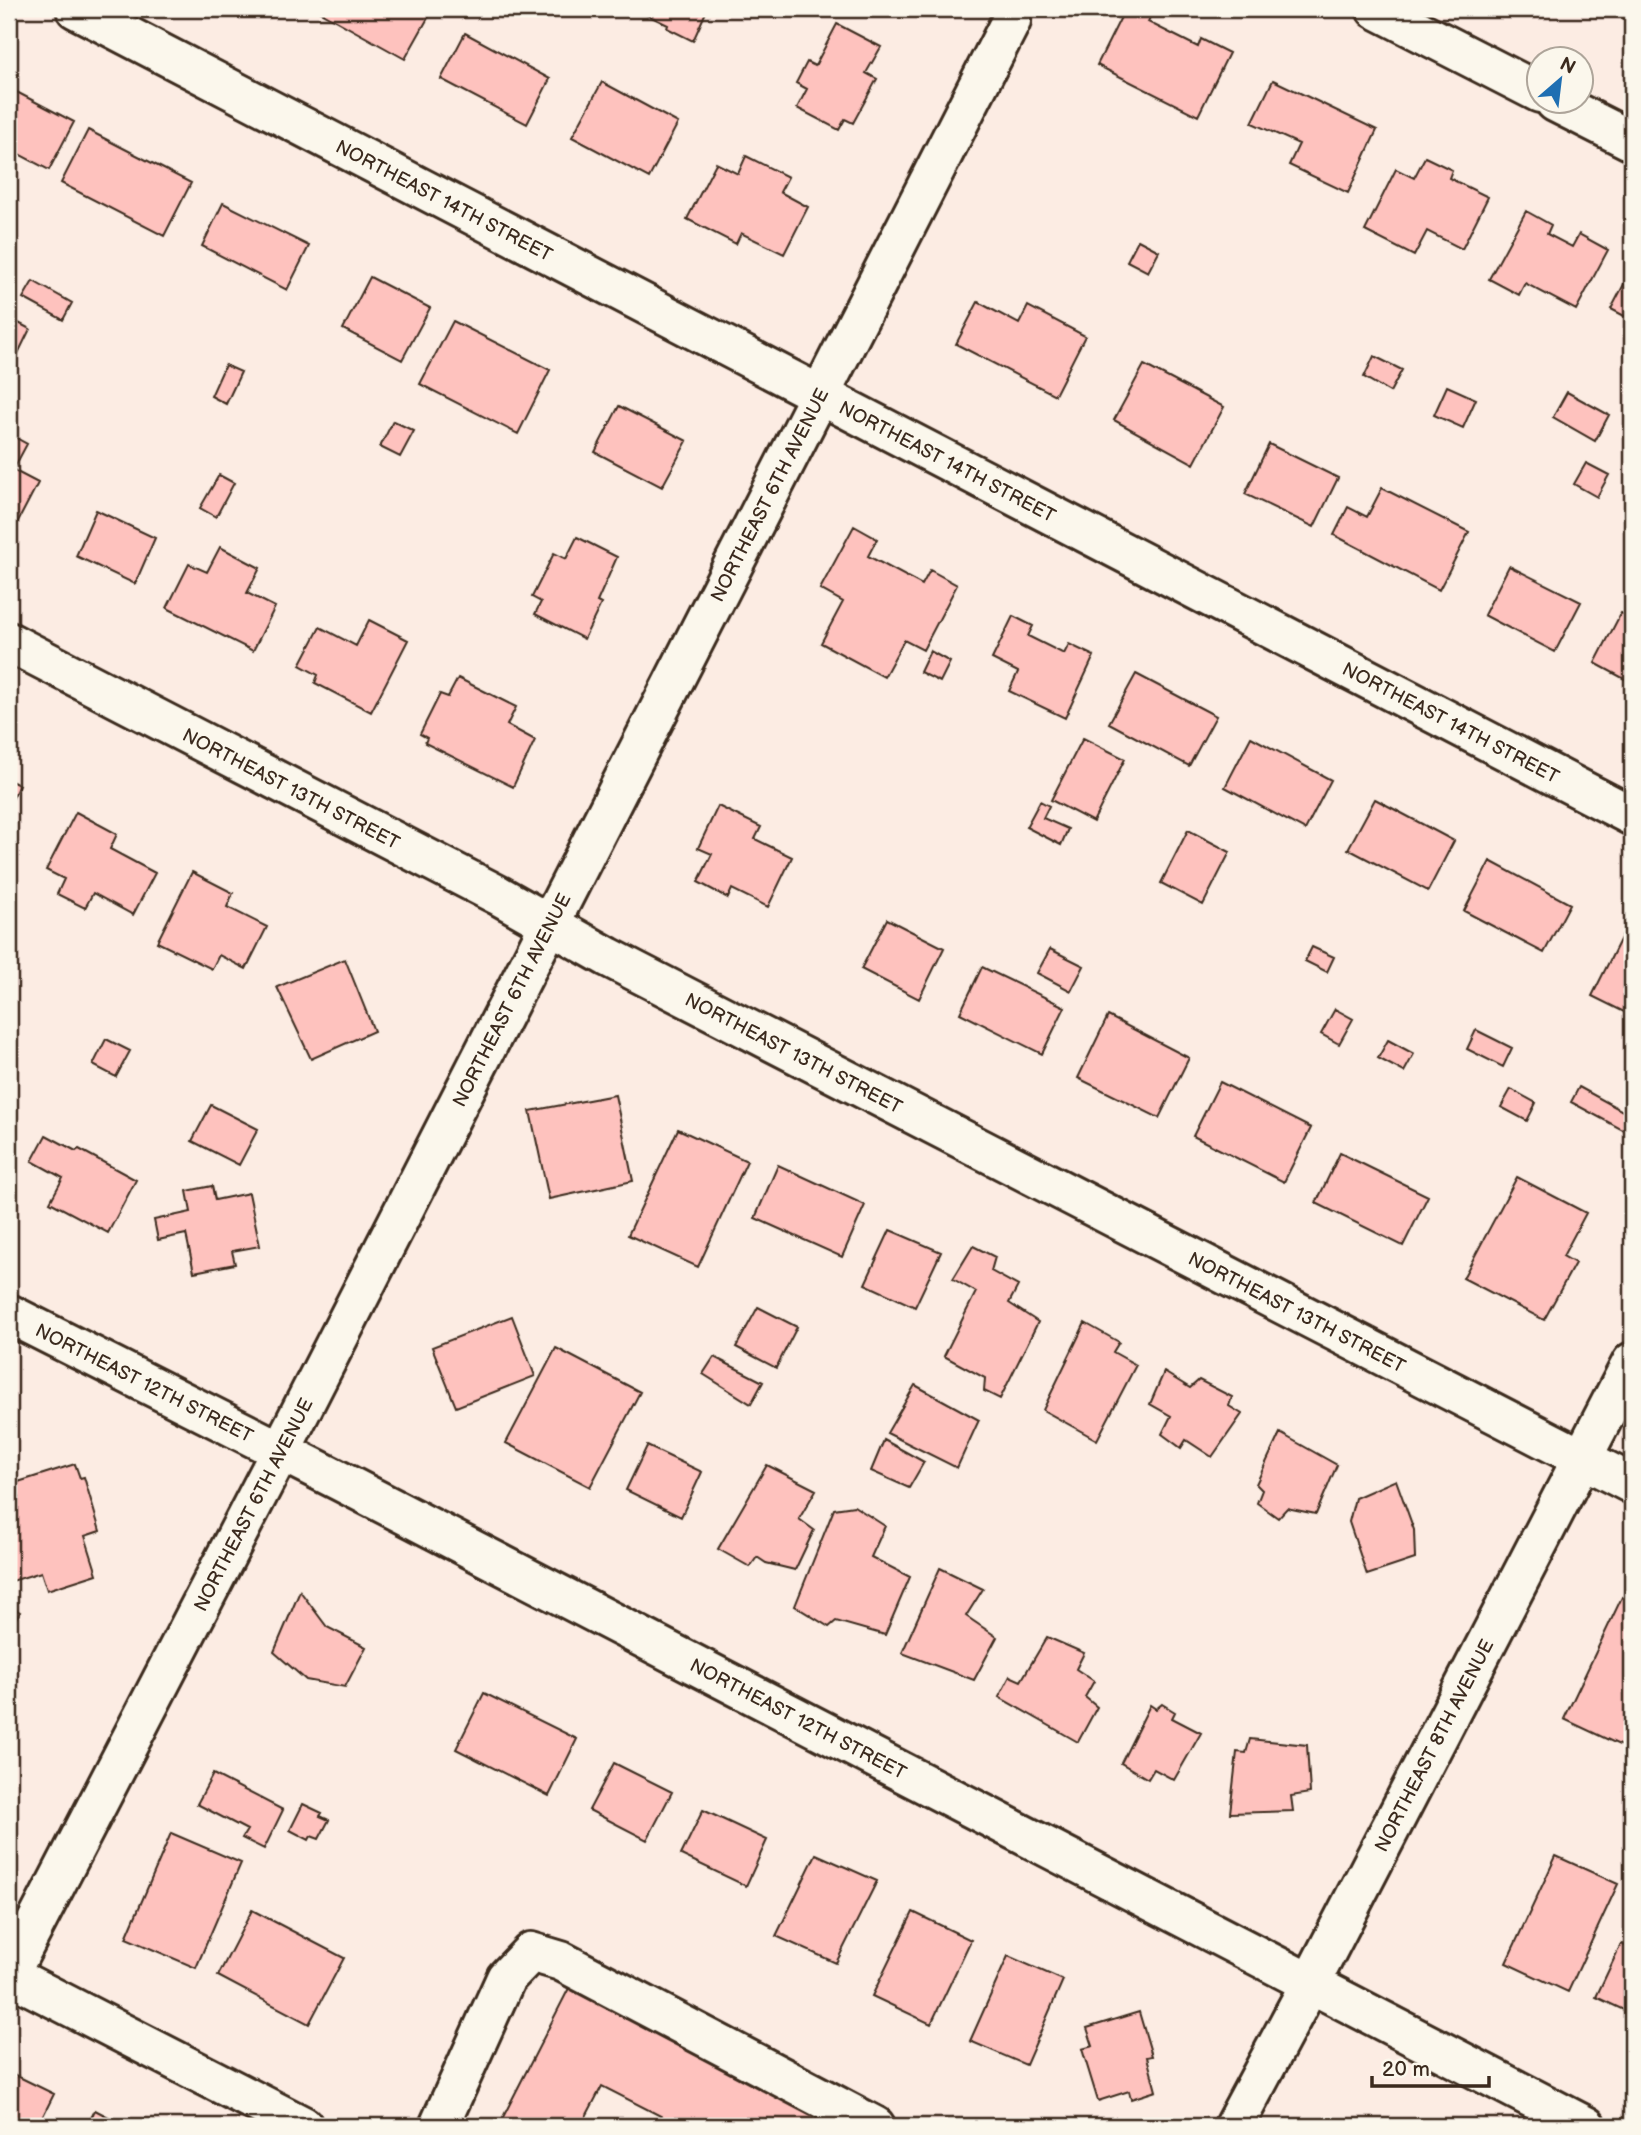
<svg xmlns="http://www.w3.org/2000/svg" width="1641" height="2135" viewBox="0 0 1641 2135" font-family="'Balsamiq Sans',sans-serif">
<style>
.building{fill:#fec2be;stroke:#3b2a1e;stroke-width:2}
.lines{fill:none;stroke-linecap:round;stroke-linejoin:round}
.minor-casing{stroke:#3b2a1e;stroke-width:44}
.minor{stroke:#fbf7ec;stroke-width:38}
.labels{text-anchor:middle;stroke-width:5;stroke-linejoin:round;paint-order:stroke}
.street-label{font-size:19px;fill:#3b2a1e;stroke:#fbf7ec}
</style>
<rect width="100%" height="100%" fill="#fcece3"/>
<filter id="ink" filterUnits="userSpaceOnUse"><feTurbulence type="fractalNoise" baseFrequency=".0143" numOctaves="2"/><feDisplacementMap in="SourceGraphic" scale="14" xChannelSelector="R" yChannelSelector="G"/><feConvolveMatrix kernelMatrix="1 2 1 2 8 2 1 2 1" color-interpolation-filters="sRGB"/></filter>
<g filter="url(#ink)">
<path class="building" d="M315 9H433L405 59Z
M640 9H700L706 12 693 41 667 28 668 25 639 11Z
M1125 9H1145L1152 12 1148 22 1198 47 1201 39 1229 53 1198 116 1097 65Z
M837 24 881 47 866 73 877 79 853 123 845 119 839 130 797 108 807 89 796 83 807 62 815 66Z
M465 33 550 79 527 124 441 79Z
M1273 80 1377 130 1348 193 1289 165 1299 144 1252 123Z
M602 82 678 123 649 178 572 137Z
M9 88 74 122 49 170 9 149Z
M88 130 191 183 164 236 61 183Z
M746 156 788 177 780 192 808 207 784 254 741 233 736 244 687 219 716 163 738 174Z
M1425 157 1452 170 1449 178 1488 197 1462 249 1427 231 1414 256 1365 231 1396 169 1414 178Z
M223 203 309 246 287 290 202 246Z
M1526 211 1551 225 1547 234 1572 247 1579 234 1608 250 1576 310 1525 283 1519 295 1489 279Z
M1138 240 1159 251 1148 272 1127 261Z
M1632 269V320L1611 309Z
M370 277 430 308 402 360 343 329Z
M33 281 72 303 63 320 23 298Z
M978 302 1019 324 1028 306 1085 336 1055 395 956 344Z
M9 318 30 329 9 372Z
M453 321 550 370 518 434 420 384Z
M1374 356 1402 370 1390 392 1364 377Z
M225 365 241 372 226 404 211 396Z
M1144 365 1224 407 1194 464 1114 420Z
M1447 386 1476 399 1463 428 1434 415Z
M1567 392 1609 415 1595 441 1553 417Z
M619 406 687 441 662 487 595 452Z
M393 421 414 431 400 457 380 447Z
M9 434 27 444 13 470 38 483 15 527 9 523Z
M1269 444 1338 478 1314 527 1245 494Z
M1586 463 1609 475 1597 497 1574 484Z
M219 475 234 483 216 517 200 508Z
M1382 488 1469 532 1439 590 1334 535 1348 507 1367 517Z
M96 510 155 538 135 584 76 556Z
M854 526 877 539 868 556 922 585 930 570 957 585 923 650 904 640 884 677 821 643 843 602 820 589Z
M577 537 617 557 597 602 601 604 584 639 535 614 541 602 532 597 554 553 566 559Z
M220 547 260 568 247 593 275 607 253 651 167 608 189 564 207 572Z
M1509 566 1581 602 1555 652 1484 615Z
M1621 613 1632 618V683L1595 663Z
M1013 616 1033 626 1028 636 1064 654 1069 644 1094 656 1065 718 1009 691 1018 672 992 659Z
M369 620 408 640 371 712 315 683 318 675 300 665 320 627 356 646Z
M930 651 950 662 940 682 920 672Z
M1136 674 1216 716 1189 766 1109 723Z
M458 678 516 707 507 725 535 740 513 787 425 743 427 738 420 734 440 694 448 697Z
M1251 737 1331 780 1305 830 1225 787Z
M1083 738 1125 759 1093 822 1051 800Z
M9 780 19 785 9 806Z
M1375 799 1454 841 1428 891 1348 849Z
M1040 801 1049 806 1043 818 1068 829 1061 845 1026 827Z
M718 806 761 827 755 839 792 857 768 907 732 889 728 898 698 882 712 854 698 848Z
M76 812 117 834 110 849 155 873 133 915 93 893 85 908 57 894 64 879 46 870Z
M1188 830 1230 852 1203 905 1161 883Z
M1490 861 1570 904 1544 953 1464 911Z
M192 872 233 893 227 907 267 927 246 969 219 955 212 969 157 942Z
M887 919 944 948 919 999 861 969Z
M1625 930 1632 934V1016L1592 996Z
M1312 947 1334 957 1327 972 1305 961Z
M1050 949 1084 966 1071 991 1037 973Z
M345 959 374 1031 311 1059 277 987Z
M982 967 1065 1007 1042 1054 960 1013Z
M1335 1009 1353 1019 1339 1044 1321 1034Z
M1108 1016 1189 1058 1159 1118 1078 1078Z
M1476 1030 1512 1048 1503 1067 1467 1049Z
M106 1039 130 1051 116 1077 93 1065Z
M1388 1040 1414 1054 1404 1072 1378 1058Z
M1220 1082 1311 1128 1284 1182 1193 1136Z
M1579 1087 1632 1116V1130L1630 1134 1571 1102Z
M1511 1089 1536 1103 1527 1121 1501 1107Z
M615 1095 633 1181 549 1199 530 1111Z
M211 1105 258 1129 239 1165 192 1141Z
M678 1129 747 1161 698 1267 628 1235Z
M46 1135 76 1151 79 1149 136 1180 108 1233 50 1202 63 1178 32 1161Z
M1340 1153 1428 1196 1403 1246 1316 1203Z
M778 1165 865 1205 842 1257 755 1218Z
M1517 1177 1586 1213 1563 1256 1575 1263 1544 1320 1463 1278Z
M212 1186 215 1200 249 1193 260 1246 232 1251 235 1264 194 1272 186 1234 158 1240 154 1220 191 1212 187 1191Z
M890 1230 941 1252 915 1307 865 1284Z
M973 1246 995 1257 991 1271 1018 1286 1009 1303 1038 1322 1000 1399 984 1391 985 1378 944 1356 976 1292 953 1279Z
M758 1307 797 1327 776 1368 736 1347Z
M512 1316 535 1376 456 1407 432 1347Z
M1085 1323 1119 1342 1113 1352 1136 1365 1097 1440 1043 1410Z
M556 1348 640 1392 590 1487 506 1443Z
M714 1357 763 1382 751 1404 703 1374Z
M1164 1372 1190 1388 1199 1380 1232 1397 1229 1406 1242 1414 1212 1457 1186 1440 1181 1448 1162 1434 1171 1416 1150 1404Z
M915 1385 979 1420 957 1468 887 1433Z
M1280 1433 1337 1465 1316 1514 1287 1508 1278 1518 1257 1503 1262 1490 1256 1484Z
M884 1440 924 1462 909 1488 871 1471Z
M647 1446 702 1472 681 1517 626 1490Z
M75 1464 80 1478 84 1477 100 1531 85 1536 97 1574 47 1590 41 1572 9 1582V1500L19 1497 15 1483Z
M767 1465 816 1490 799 1519 814 1530 795 1570 766 1563 757 1557 750 1567 718 1549Z
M1396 1480 1414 1530 1415 1559 1367 1575 1349 1522 1355 1498Z
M854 1506 885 1526 871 1557 910 1577 885 1635 836 1621 829 1627 795 1606 834 1509Z
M940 1568 983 1589 966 1616 997 1637 974 1680 902 1653Z
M300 1591 327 1627 366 1647 345 1687 306 1680 274 1652Z
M1622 1597 1632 1602V1751L1564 1719Z
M9 1605 20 1612 9 1630Z
M1047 1637 1084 1653 1076 1669 1094 1681 1085 1697 1097 1707 1078 1742 999 1697 1010 1676 1021 1681Z
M484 1693 577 1739 549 1796 456 1749Z
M1162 1704 1175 1712 1172 1718 1201 1733 1174 1780 1154 1769 1148 1779 1121 1763 1150 1705 1156 1709Z
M1250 1739 1307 1745 1310 1793 1291 1796 1293 1811 1230 1813 1237 1752 1246 1753Z
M614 1763 672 1792 647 1840 589 1810Z
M213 1774 283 1810 264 1849 242 1838 247 1830 197 1804Z
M303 1804 322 1813 320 1816 329 1820 319 1839 311 1836 309 1840 290 1830Z
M703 1810 767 1840 746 1886 681 1855Z
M171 1833 241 1863 196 1968 126 1938Z
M816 1854 877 1881 836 1963 776 1936Z
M1556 1856 1618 1884 1568 1992 1506 1963Z
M252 1910 344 1958 309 2024 218 1976Z
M913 1912 971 1940 931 2024 872 1996Z
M1621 1944 1632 1949V2014L1596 1997Z
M1008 1956 1063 1980 1026 2065 970 2041Z
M569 1988 839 2126H680L602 2086 581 2126H506L500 2123Z
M1139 2012 1152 2056 1147 2057 1156 2091 1131 2099 1129 2091 1098 2101 1082 2049 1093 2046 1087 2028Z
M9 2072 54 2094 38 2126H9Z
M95 2110 126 2126H87Z"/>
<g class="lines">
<g class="minor-casing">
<g id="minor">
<path id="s1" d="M76 9 1632 816"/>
<path d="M1376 9 1540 93"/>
<path d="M1555 102 1632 141"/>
<path id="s2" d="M9 642 498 895 608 957 1632 1484"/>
<path id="s3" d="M9 1314 340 1481 1586 2126"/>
<path id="s4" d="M9 1975 280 1452 1011 21 1012 9"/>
<path d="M9 1975 303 2126"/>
<path d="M439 2126 506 1978 531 1952 561 1961 875 2126"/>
<path id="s5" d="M1234 2126 1310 1984 1632 1362"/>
</g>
</g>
<use href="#minor" class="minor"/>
</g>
</g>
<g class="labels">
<g class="street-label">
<text dy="7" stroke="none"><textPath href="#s1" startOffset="415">NORTHEAST 14TH STREET</textPath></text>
<text dy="7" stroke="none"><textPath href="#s1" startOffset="982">NORTHEAST 14TH STREET</textPath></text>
<text dy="7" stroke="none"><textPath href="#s4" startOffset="1664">NORTHEAST 6TH AVENUE</textPath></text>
<text dy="7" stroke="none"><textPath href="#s1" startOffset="1549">NORTHEAST 14TH STREET</textPath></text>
<text dy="7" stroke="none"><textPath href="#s2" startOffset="318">NORTHEAST 13TH STREET</textPath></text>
<text dy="7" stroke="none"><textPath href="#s4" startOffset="1097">NORTHEAST 6TH AVENUE</textPath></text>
<text dy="7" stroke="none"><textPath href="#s2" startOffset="886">NORTHEAST 13TH STREET</textPath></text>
<text dy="7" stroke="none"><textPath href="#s2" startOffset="1452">NORTHEAST 13TH STREET</textPath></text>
<text dy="7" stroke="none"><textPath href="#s3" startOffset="152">NORTHEAST 12TH STREET</textPath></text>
<text dy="7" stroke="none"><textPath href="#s4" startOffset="530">NORTHEAST 6TH AVENUE</textPath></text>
<text dy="7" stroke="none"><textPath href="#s3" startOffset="887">NORTHEAST 12TH STREET</textPath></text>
<text dy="7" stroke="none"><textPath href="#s5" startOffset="430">NORTHEAST 8TH AVENUE</textPath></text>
</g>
</g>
<rect width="1641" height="2135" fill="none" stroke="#fbf7ec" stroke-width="35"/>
<rect x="18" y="18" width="1606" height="2100" fill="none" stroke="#3b2a1e" stroke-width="2.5" filter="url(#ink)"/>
<g transform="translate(1560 80) rotate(28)"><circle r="33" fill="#fbf7ec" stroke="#aea59a" stroke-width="2"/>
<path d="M0-5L12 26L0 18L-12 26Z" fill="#1f6fb2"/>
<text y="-10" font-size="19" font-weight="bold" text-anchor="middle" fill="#3b2a1e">N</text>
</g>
<path d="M1372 2076v10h117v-10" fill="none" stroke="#3b2a1e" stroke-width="3.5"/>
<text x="1382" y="2076" font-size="21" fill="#3b2a1e" stroke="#fbf7ec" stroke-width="5" paint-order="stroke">20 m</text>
</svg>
